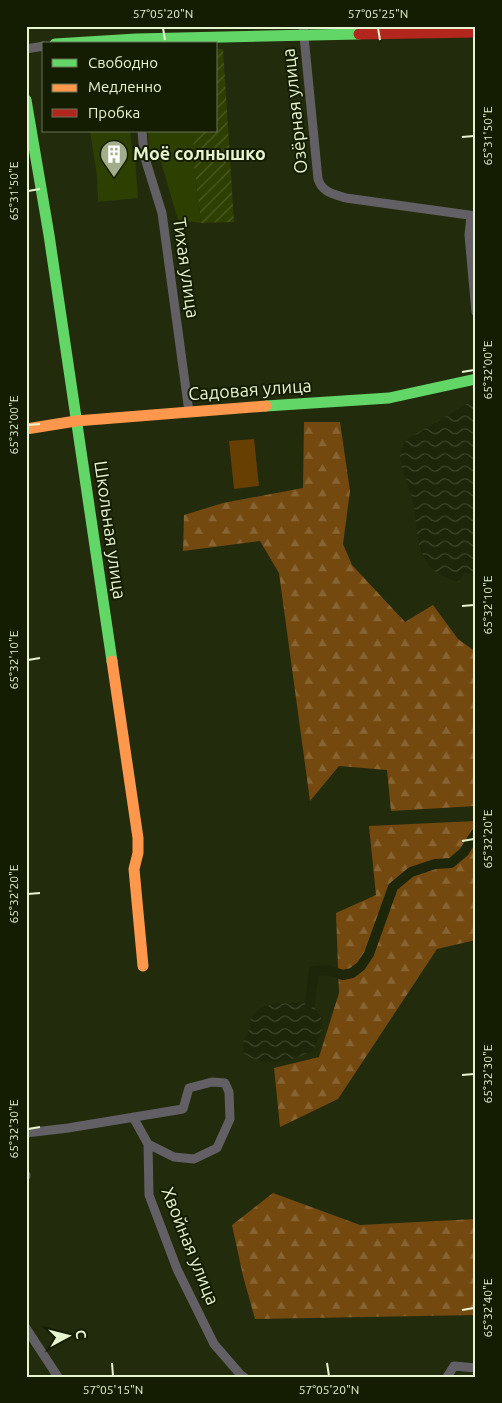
<svg xmlns="http://www.w3.org/2000/svg" width="502" height="1403" viewBox="0 0 502 1403" font-family="Ubuntu,sans-serif">
<style>
.built{fill:#2e3f02}
.industrial{fill:url(#industrial-furrows)}
.forest{fill:url(#forest-firs)}
.park{fill:#673f03}
.water{fill:url(#water-waves)}
.lines{fill:none;stroke-linecap:round;stroke-linejoin:round}
.canal{stroke:#1d2608;stroke-width:10}
.street{stroke:#636065;stroke-width:9}
.fast{stroke:#63d668;stroke-width:11}
.slow{stroke:#ff974d;stroke-width:11}
.jam{stroke:#b3261e;stroke-width:11}
.ticks{fill:none;stroke:#e6f4cf;stroke-width:2}
.labels{text-anchor:middle;stroke-width:4;stroke-linejoin:round;paint-order:stroke}
.street-label{font-size:18px;fill:#e6f4cf;stroke:#141d02}
.poi-label{font-size:18px;font-weight:bold;fill:#e6f4cf;stroke:#141d02;text-anchor:start}
.neatline{fill:none;stroke:#e6f4cf;stroke-width:2}
.ticks-label{font-size:12px;text-anchor:middle;fill:#e6f4cf}
</style>
<defs>
<pattern id="industrial-furrows" width="10" height="10" patternUnits="userSpaceOnUse" patternTransform="scale(1.25)"><rect width="10" height="10" fill="#2e3f02"/><path d="M-1 1l2-2M0 10L10 0M9 11l2-2" fill="none" stroke="#4c5b26"/></pattern>
<pattern id="forest-firs" width="22" height="20" patternUnits="userSpaceOnUse" patternTransform="scale(1.25)"><rect width="22" height="20" fill="#744910"/><path d="M5 1l3.5 6h-7zM16 11l3.5 6h-7z" fill="#886432"/></pattern>
<pattern id="water-waves" width="16" height="10" patternUnits="userSpaceOnUse" patternTransform="scale(1.25)"><rect width="16" height="10" fill="#1d2608"/><path d="M0 5q4-4 8 0t8 0" fill="none" stroke="#3e462b"/></pattern>
</defs>
<rect width="100%" height="100%" fill="#232b0d"/>
<path class="built" d="M90 131H130L133 157H135L138 198 98 202 97 176Z
M148 131H193L194 166 201 223 178 220 161 162 149 153Z"/>
<path class="industrial" d="M216 49H223L234 222 201 223 194 166 193 131H216Z"/>
<path class="forest" d="M304 422H340L350 491 343 544 352 565 405 622 433 605 458 639 476 652V806L391 811 387 770 339 766 310 801 279 573 260 541 183 551 184 515 223 503 303 488Z
M476 821V940L437 949 338 1099 280 1127 274 1068 319 1057 339 993 336 913 376 895 369 826Z
M273 1193 360 1225 476 1219V1315L255 1319 243 1276 232 1225Z"/>
<path class="park" d="M254 439 259 486 234 489 229 441Z"/>
<path class="water" d="M476 398V574L464 573 459 582C446 579 431 571 425 559 415 541 417 525 414 506 411 489 401 473 400 454 400 450 404 445 406 440Z
M277 1003H310C329 1021 322 1030 313 1051 291 1061 266 1068 244 1054L243 1042 250 1027 251 1018 260 1008Z"/>
<g class="lines">
<path class="canal" d="M310 1003 314 971 328 970 343 975 352 973 361 966 369 954 393 887 411 872 435 864 451 863 464 852 476 833"/>
<path class="street" d="M303 26 318 179C322 192 333 194 346 198L476 216
M26 49 44 46
M142 131 144 155 162 213 189 412
M471 216 469 235 476 312
M133 1117 148 1144 149 1195 177 1269 214 1344 240 1374 244 1377
M26 1133 68 1128 183 1109 189 1088 212 1082 225 1083 229 1092 230 1119 217 1148 194 1159 174 1157 148 1144
M26 1175V1176
M26 1328 58 1377
M447 1377 454 1366 476 1368"/>
<path class="fast" d="M55 44 136 39 359 34
M26 100 49 235 112 661
M266 406 389 398 476 379"/>
<path class="slow" d="M26 429 76 421 266 406
M112 661 138 838V853L134 869 143 966"/>
<path class="jam" d="M359 34 476 32"/>
</g>
<path class="ticks" d="M163 28 165 40M378 28 380 40M462 137 474 136M28 191 40 189M462 372 474 370M28 425 40 424M462 606 474 605M28 660 40 658M462 841 474 839M28 894 40 893M462 1075 474 1074M28 1129 40 1127M462 1310 474 1308M112 1363 113 1376M327 1363 329 1376"/>
<defs>
<g id="building-pin" transform="scale(1.4375)"><path d="M0 17L-7.5 6A9.5 9.5 0 1 1 7.5 6Z" fill="#a2ae8b" stroke="#141d02"/><path d="M-4-6H4V6H1V3H-1V6H-4ZM-2.5-4.3h1.7v1.8h-1.7ZM.8-4.3h1.7v1.8H.8ZM-2.5-1h1.7V.8h-1.7ZM.8-1h1.7V.8H.8Z" fill="#fff"/></g>
</defs>
<g fill-rule="evenodd">
<use href="#building-pin" x="114" y="154"/>
</g>
<g class="labels">
<g class="street-label">
<text transform="translate(295 111) rotate(-96)" y="6">Озёрная улица</text>
<text transform="translate(186 268) rotate(82)" y="6">Тихая улица</text>
<text transform="translate(250 390) rotate(-4)" y="6">Садовая улица</text>
<text transform="translate(110 530) rotate(82)" y="6">Школьная улица</text>
<text transform="translate(190 1246) rotate(68)" y="6">Хвойная улица</text>
</g>
<g class="poi-label">
<text x="133" y="160">Моё солнышко</text>
</g>
</g>
<rect width="502" height="1403" fill="none" stroke="#141d02" stroke-width="55"/>
<rect x="42" y="42" width="175" height="90" fill="#141d02" stroke="#687354"/>
<rect x="52" y="59" width="25" height="8" fill="#63d668" stroke="#687354"/>
<text x="88" y="68" font-size="15" fill="#e6f4cf">Свободно</text>
<rect x="52" y="84" width="25" height="8" fill="#ff974d" stroke="#687354"/>
<text x="88" y="92" font-size="15" fill="#e6f4cf">Медленно</text>
<rect x="52" y="109" width="25" height="8" fill="#b3261e" stroke="#687354"/>
<text x="88" y="118" font-size="15" fill="#e6f4cf">Пробка</text>
<g transform="translate(68 1336) rotate(83)" stroke="#141d02" stroke-width="4" paint-order="stroke">
<path d="M0-4L9 19L0 12L-9 19Z" fill="#e6f4cf"/>
<text y="-8" font-size="14" font-weight="bold" text-anchor="middle" fill="#e6f4cf">С</text>
</g>
<rect x="28" y="28" width="446" height="1348" class="neatline"/>
<g class="ticks-label">
<text x="163" y="18">57°05'20"N</text>
<text x="378" y="18">57°05'25"N</text>
<text transform="translate(488 136) rotate(-90)" y="4">65°31'50"E</text>
<text transform="translate(14 191) rotate(-90)" y="4">65°31'50"E</text>
<text transform="translate(488 370) rotate(-90)" y="4">65°32'00"E</text>
<text transform="translate(14 425) rotate(-90)" y="4">65°32'00"E</text>
<text transform="translate(488 605) rotate(-90)" y="4">65°32'10"E</text>
<text transform="translate(14 660) rotate(-90)" y="4">65°32'10"E</text>
<text transform="translate(488 839) rotate(-90)" y="4">65°32'20"E</text>
<text transform="translate(14 894) rotate(-90)" y="4">65°32'20"E</text>
<text transform="translate(488 1074) rotate(-90)" y="4">65°32'30"E</text>
<text transform="translate(14 1129) rotate(-90)" y="4">65°32'30"E</text>
<text transform="translate(488 1308) rotate(-90)" y="4">65°32'40"E</text>
<text x="113" y="1394">57°05'15"N</text>
<text x="329" y="1394">57°05'20"N</text>
</g>
</svg>
